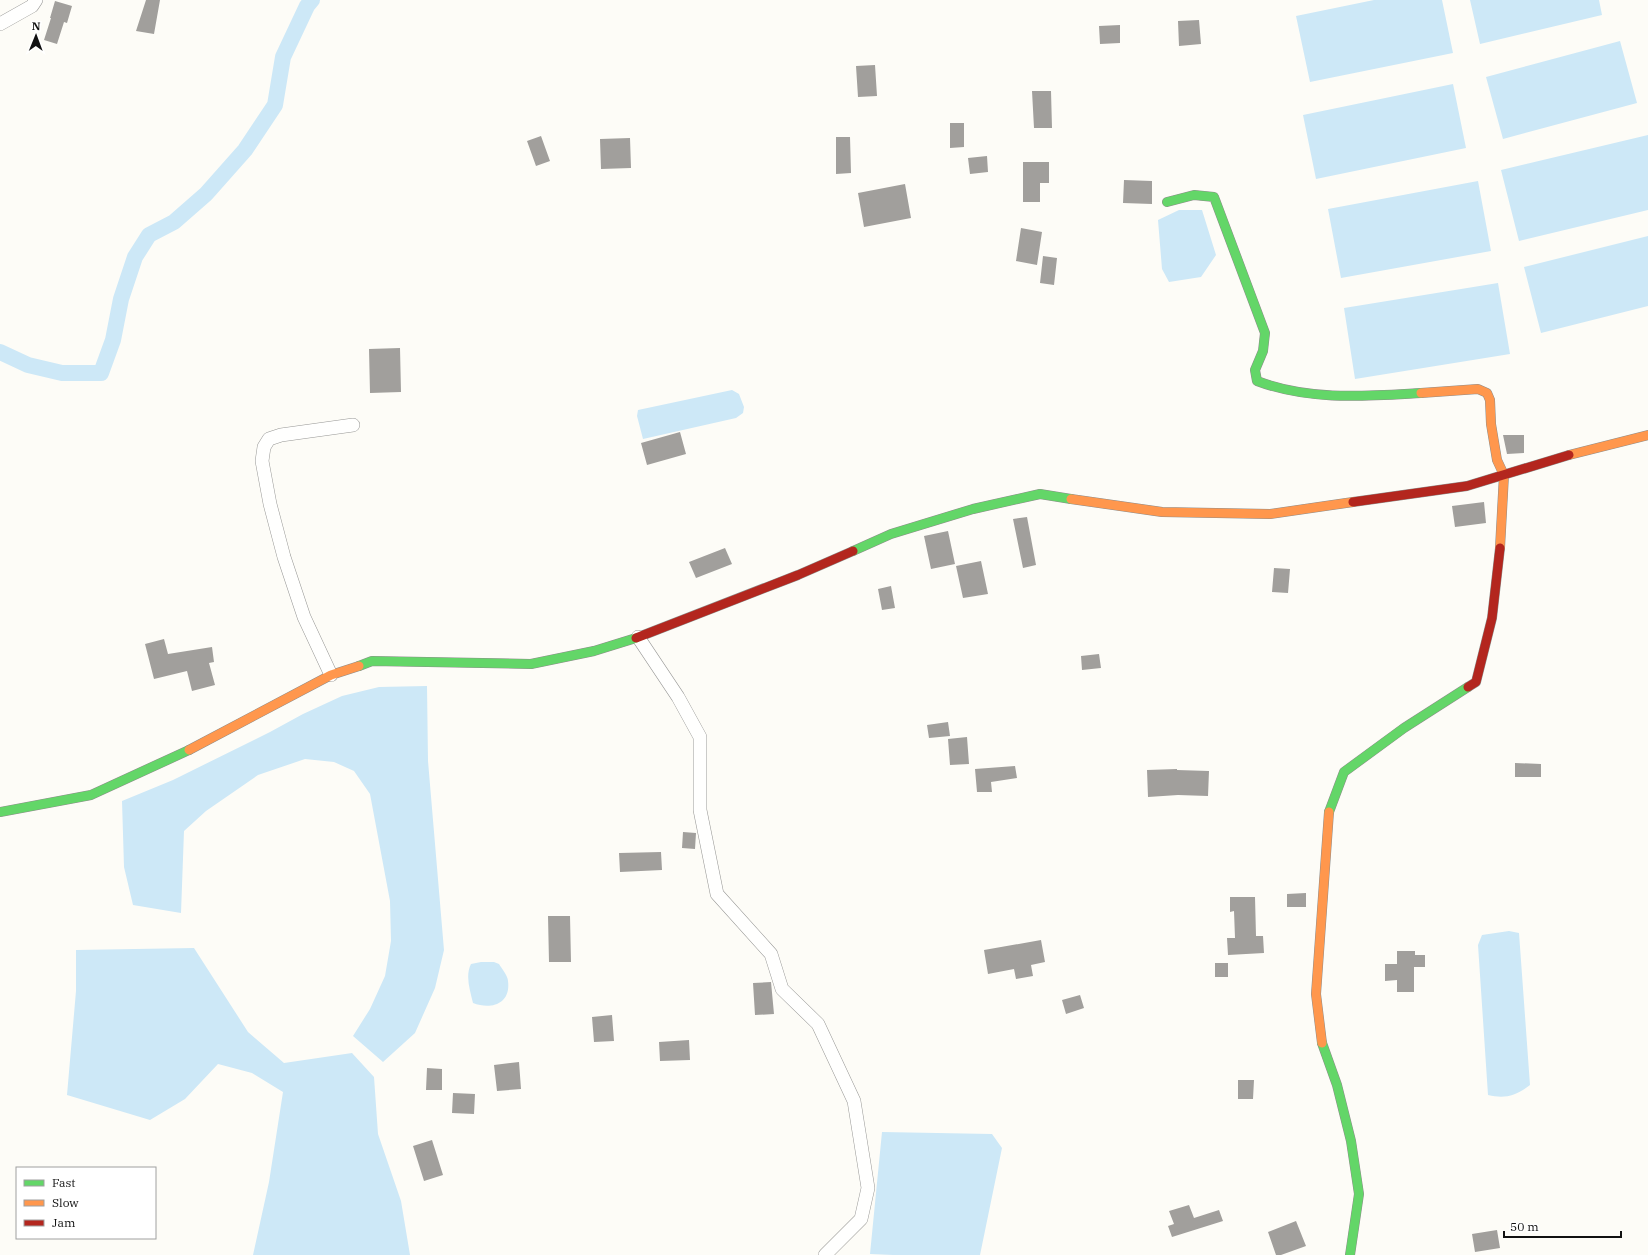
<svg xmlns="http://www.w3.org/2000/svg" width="1648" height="1255" viewBox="0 0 1648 1255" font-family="'IBM Plex Serif',serif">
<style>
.water{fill:#cde8f7}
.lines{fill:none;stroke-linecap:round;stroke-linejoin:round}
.canal{stroke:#cde8f7;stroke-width:16}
.building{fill:#a19f9c}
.street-casing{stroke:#979795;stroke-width:14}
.fast-casing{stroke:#8e8d8b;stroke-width:10}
.slow-casing{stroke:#8e8d8b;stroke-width:10}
.jam-casing{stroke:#8e8d8b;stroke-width:10}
.street{stroke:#fffffe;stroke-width:13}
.fast{stroke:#63d668;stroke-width:9}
.slow{stroke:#ff974d;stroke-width:9}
.jam{stroke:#b3261e;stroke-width:9}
</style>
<rect width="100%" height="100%" fill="#fdfcf7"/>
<path class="water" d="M1374 0H1442L1453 53 1310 82 1296 16Z
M1470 0H1599L1602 15 1480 44Z
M1620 41 1637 103 1503 139 1486 77Z
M1453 84 1466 148 1316 179 1303 115Z
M1648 135V210L1519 241 1501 170Z
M1478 181 1491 251 1341 278 1328 209Z
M1179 210H1202L1216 255 1201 277 1169 282 1162 269 1158 220Z
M1648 236V306L1541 333 1524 267Z
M1498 283 1510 354 1355 379 1344 308Z
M732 390 739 394 744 407 743 413 736 418 643 439 637 416 638 410Z
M427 686 428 761 444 950 435 988 415 1033 383 1062 353 1036 370 1009 385 976 391 941 390 901 370 794 354 771 334 762 305 759 258 775 206 811 184 831 181 913 133 905 124 867 122 801 173 780 270 732 303 714 342 696 379 687Z
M1509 931 1519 933 1530 1085C1516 1096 1505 1099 1488 1095L1478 945 1482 935Z
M194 948 248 1032 284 1063 352 1053 374 1077 378 1134 401 1201 410 1255H253L269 1182 283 1092 252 1073 218 1064 185 1099 150 1120 67 1095 76 991V950Z
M481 962H494L499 964C502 969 508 976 508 981 511 1004 491 1010 473 1003 470 990 465 976 471 964Z
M882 1132 992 1134 1002 1148 980 1255H893L870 1254Z"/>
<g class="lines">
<path class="canal" d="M0 352 28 365 62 373H101L113 340 121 299 135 257 149 235 174 222 206 194 245 150 275 105 283 57 307 6 312 0"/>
</g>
<path class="building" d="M146 0H160L154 34 136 31Z
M55 1 72 6 67 23 64 22 57 44 44 40 51 18H50Z
M1199 20 1201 44 1179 46 1178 21Z
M1120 25V43L1100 44 1099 26Z
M875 65 877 96 858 97 856 66Z
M1032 91H1051L1052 128H1034Z
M950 123H964V147L950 148Z
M541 136 550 161 536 166 527 141Z
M836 137H850L851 173 836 174Z
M630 138 631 168 601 169 600 139Z
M987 156 988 172 970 174 968 158Z
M1023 162H1049V183H1040V202H1023Z
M1124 180 1152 181V204L1123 203Z
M905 184 911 218 864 227 858 193Z
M1021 228 1042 232 1037 265 1016 261Z
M1043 256 1057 258 1054 285 1040 283Z
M400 348 401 392 370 393 369 349Z
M680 432 686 454 647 465 641 443Z
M1503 435H1524V453L1507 454Z
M1484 502 1486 523 1455 527 1452 506Z
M1027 517 1036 565 1023 568 1013 519Z
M948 531 955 564 931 569 924 536Z
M725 548 732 564 696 578 689 562Z
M981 561 988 594 963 598 956 566Z
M1274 568 1290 569 1288 593 1272 592Z
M891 586 895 608 882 610 878 589Z
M164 639 168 654 212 647 214 662 209 663 215 685 192 691 187 671 154 679 145 644Z
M1099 654 1101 668 1082 670 1081 656Z
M948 722 950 736 929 738 927 725Z
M967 737 969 764 950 765 948 739Z
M1515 763 1541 764V777H1515Z
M1015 766 1017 778 991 782 992 792H977L975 769Z
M1177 769V770L1209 771 1208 796 1178 795 1148 797 1147 770Z
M683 832 696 833 695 849 682 848Z
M661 852 662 870 620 872 619 853Z
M1306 893V907H1287V894Z
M1230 897H1255L1256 936H1263L1264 953 1228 955 1227 938H1235L1234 911 1230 912Z
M548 916H570L571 962H549Z
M1041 940 1045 962 1031 965 1033 976 1016 979 1014 969 988 974 984 950Z
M1397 951H1415V955H1425V967H1414V992H1397V980L1385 981V964H1397Z
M1215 963H1228V977H1215Z
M771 982 774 1014 755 1015 753 983Z
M1080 995 1084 1008 1066 1014 1062 1000Z
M612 1015 614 1041 594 1042 592 1017Z
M689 1040 690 1060 660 1061 659 1042Z
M519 1062 521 1089 497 1091 494 1065Z
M427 1068 442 1069V1090H426Z
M1238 1080H1254L1253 1099H1238Z
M453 1093 475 1094 474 1114 452 1113Z
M432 1140 443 1175 424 1181 413 1146Z
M1189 1205 1194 1218 1219 1210 1223 1221 1172 1237 1168 1226 1174 1224 1169 1211Z
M1296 1221 1306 1246 1281 1255H1276L1268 1232Z
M1497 1230 1500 1248 1475 1252 1472 1234Z"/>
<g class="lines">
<g class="street-casing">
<path id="street" d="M0 24 32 6 36 0
M638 637 678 697 700 737V810L717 894 771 954 782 989 818 1024 854 1101 868 1188 861 1219 825 1255
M331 675 304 617 284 557 270 504 262 461 264 447 269 439 281 435 353 425"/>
</g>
<g class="fast-casing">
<path id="fast" d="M1167 202 1194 195 1214 197 1265 333 1263 351 1255 370 1257 381C1310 401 1366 396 1421 393
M853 551 891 534 973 509 1040 494 1071 499
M359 666 372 661 531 664 594 651 636 638
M0 812 91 795 189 750
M1329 812 1344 772 1404 728 1468 687
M1322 1043 1337 1085 1351 1141 1359 1194 1350 1255"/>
</g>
<g class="slow-casing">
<path id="slow" d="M1421 393 1478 389 1487 393 1490 400 1491 424 1497 460 1504 475 1500 548
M1569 455 1648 435
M1071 499 1162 512 1270 514 1353 502
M189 750 331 675 359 666
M1322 1043 1316 994 1329 812"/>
</g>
<g class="jam-casing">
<path id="jam" d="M1353 502 1467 486 1569 455
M636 638 798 575 853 551
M1468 687 1476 682 1492 618 1500 548"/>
</g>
<use href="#street" class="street"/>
<use href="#fast" class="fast"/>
<use href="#slow" class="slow"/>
<use href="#jam" class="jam"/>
</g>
<rect x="16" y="1167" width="140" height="72" fill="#ffffff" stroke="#a0a0a0"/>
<rect x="24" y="1180" width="20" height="6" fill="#63d668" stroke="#a0a0a0"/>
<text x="52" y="1187" font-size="12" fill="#111111">Fast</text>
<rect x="24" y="1200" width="20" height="6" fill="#ff974d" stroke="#a0a0a0"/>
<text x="52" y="1207" font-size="12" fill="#111111">Slow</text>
<rect x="24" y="1220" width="20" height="6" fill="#b3261e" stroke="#a0a0a0"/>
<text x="52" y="1227" font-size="12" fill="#111111">Jam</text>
<g transform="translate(36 36) rotate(1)" stroke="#ffffff" stroke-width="3" paint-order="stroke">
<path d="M0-3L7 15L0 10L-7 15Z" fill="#111111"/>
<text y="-6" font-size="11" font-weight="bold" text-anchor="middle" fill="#111111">N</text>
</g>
<path d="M1504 1231v6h117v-6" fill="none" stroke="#111111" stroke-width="2"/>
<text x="1510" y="1231" font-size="12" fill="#111111" stroke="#ffffff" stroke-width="3" paint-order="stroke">50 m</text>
</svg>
